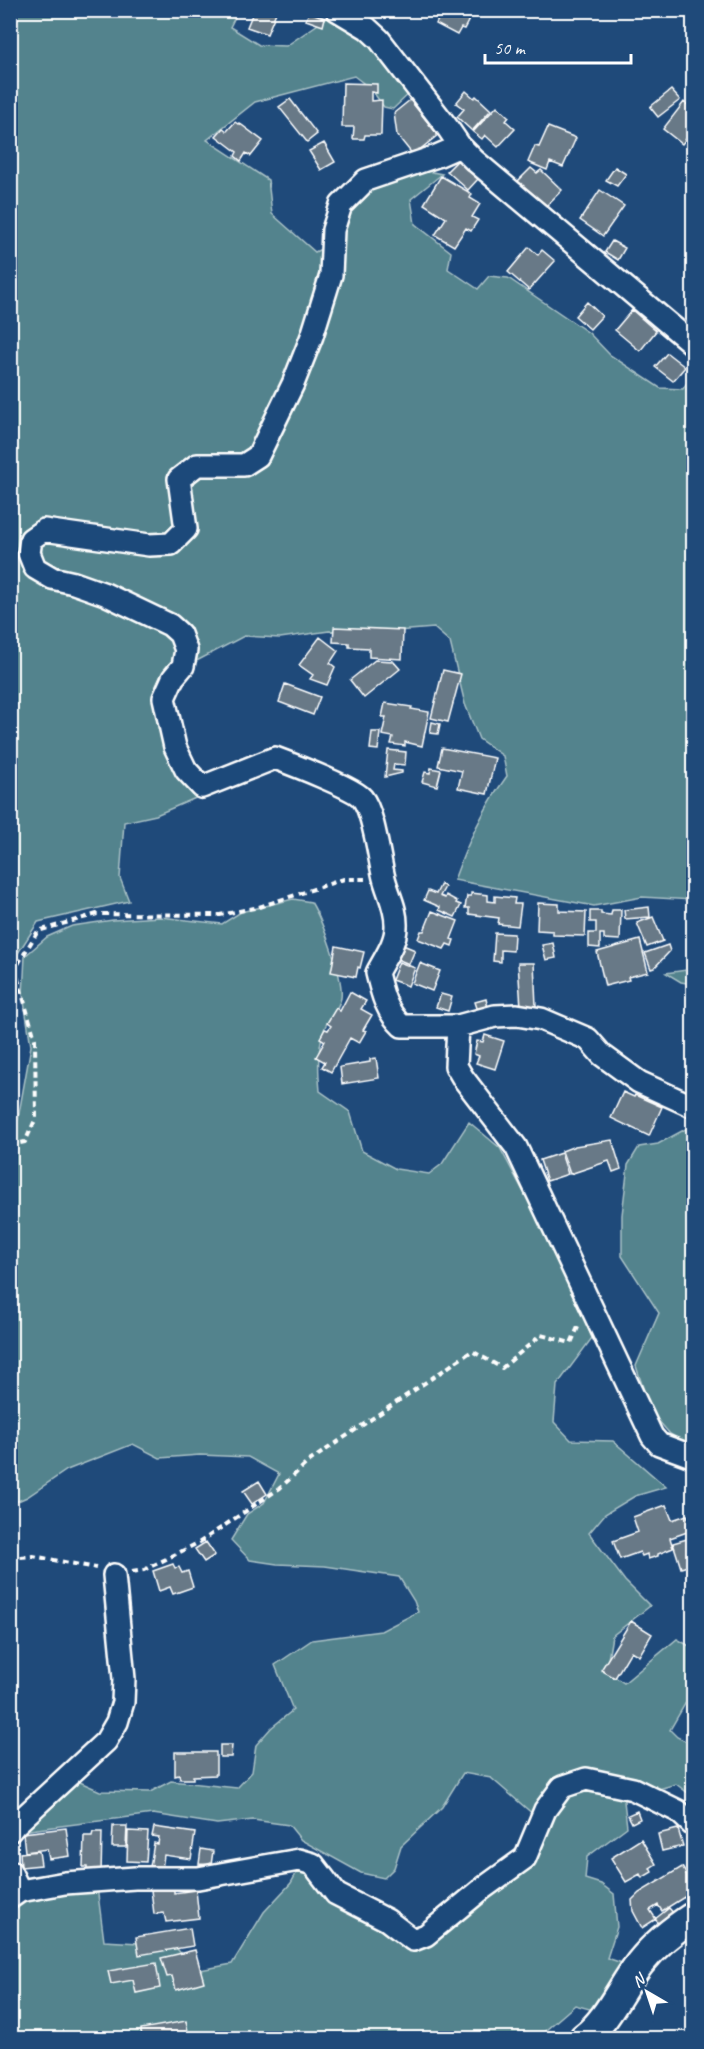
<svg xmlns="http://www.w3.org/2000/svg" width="704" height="2049" viewBox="0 0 704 2049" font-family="Caveat,sans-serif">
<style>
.green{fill:#53838d;stroke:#a9c1c6;stroke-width:1.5}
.building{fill:#677987;stroke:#fff;stroke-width:1.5}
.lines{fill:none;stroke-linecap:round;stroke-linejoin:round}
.street-casing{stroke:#fff;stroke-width:26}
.secondary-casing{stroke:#fff;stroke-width:33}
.path{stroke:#fff;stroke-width:4;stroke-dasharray:6 4.5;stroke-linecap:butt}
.street{stroke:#1f4a7a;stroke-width:21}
.secondary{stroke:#1f4a7a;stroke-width:28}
</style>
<rect width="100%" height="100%" fill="#1f4a7a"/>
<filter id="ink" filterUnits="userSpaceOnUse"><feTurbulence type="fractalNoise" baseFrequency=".0167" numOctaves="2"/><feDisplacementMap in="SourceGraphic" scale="12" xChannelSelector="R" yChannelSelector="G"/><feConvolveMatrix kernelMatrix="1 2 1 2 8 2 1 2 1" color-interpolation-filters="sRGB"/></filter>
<g filter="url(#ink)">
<path class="green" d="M11 11H238L230 27 259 45 286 46 327 18 348 24 373 44 412 91 393 109 384 107 371 89 354 76 255 102 207 140 268 180 272 214 315 252 337 241 342 210 369 183 417 169 442 174 411 199 415 224 451 252 448 269 478 289 489 276 508 278 589 333 610 355 660 388 683 389 693 373V900L642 897 594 906 454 880C468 842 483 809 507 776L503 756 479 739 465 704 450 642 434 628 384 632 329 631 280 638 244 636 168 676 174 725 198 797 156 815 124 822 120 878 129 901 38 922 11 964Z
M293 899 311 902C322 920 344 978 341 998 339 1008 329 1018 325 1027 317 1049 318 1069 320 1091L350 1112 362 1151 396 1169 429 1174 442 1164 469 1122 500 1148 564 1267 592 1338 557 1385 554 1422 571 1440 613 1441 666 1487 635 1496 605 1514 589 1533 625 1581 650 1606 612 1636 606 1671 624 1683 677 1639 693 1648V1690L670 1730 677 1737 693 1745V1794L692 1796 676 1784 659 1789 622 1784 627 1827 587 1857 585 1879 601 1884 614 1894 617 1927 607 1958 628 1965 593 2010 575 2005 539 2036 531 2038H11V1906L96 1879 104 1941 174 1945 195 1971 232 1964 264 1912 291 1883 302 1863 414 1950 454 1916 529 1859 534 1815 491 1778 463 1773 442 1807 401 1846 394 1868 384 1878 361 1873 301 1840 289 1825 253 1820 217 1824 153 1814 22 1831 73 1779 100 1791 150 1792 171 1781 237 1788 252 1772 256 1745 271 1728 293 1710 275 1665 312 1640 381 1631 418 1612 414 1601 399 1577 325 1566 277 1564 250 1560 231 1540 247 1514 264 1503 279 1474 248 1457 200 1455 160 1458 133 1444 67 1470 27 1497 11 1504 10 1139 18 1119 31 1046 23 995 25 956 47 937 72 926 113 920 160 917 222 924 241 912Z
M693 969V984L681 982 666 973Z
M693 1125V1447L670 1434 651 1412 636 1366 659 1313 622 1256V1215L628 1165 639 1147 658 1144Z"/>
<path class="building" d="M254 10H277L267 34 247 27Z
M442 10H470L473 12 464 29 461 28 457 35 436 24Z
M309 12 325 18 323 26 306 20Z
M343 83 377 84V93L371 92V101L382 100 381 135H365L364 139H353L354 127H342Z
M671 90 680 100 658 117 650 107Z
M466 91 474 98 476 96 491 110 472 131 457 117 464 109 456 103Z
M290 99 317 134 307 142 279 107Z
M410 100 438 135 413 155 397 135 394 113Z
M684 102 694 110V129L682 144 663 129Z
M497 106 509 117 506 121 515 129 498 147 485 135 482 139 473 132Z
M235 122 238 124 239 123 263 141 251 156 246 153 241 161 235 156 237 152 216 136 223 128 227 131Z
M548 127 576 138 563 167 550 162 547 170 528 162 535 146 539 147Z
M324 143 335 162 321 170 309 151Z
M458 160 478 179 468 190 447 171Z
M615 167 626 174 617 186 606 180Z
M531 168 537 173 541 170 562 190 544 208 517 182Z
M441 176 472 194 470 198 480 204 472 217 478 220 471 231 466 228 454 246 435 235 446 218 424 204Z
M600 190 624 206 603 236 580 220Z
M612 241 625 248 618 260 605 252Z
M529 247 538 255 542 250 555 261 529 290 508 272Z
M587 302 602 316 590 329 575 316Z
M632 310 656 331 640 351 615 330Z
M667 353 685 367 673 381 655 367Z
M334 627 403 630 402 659 369 657V648L349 647V643L333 642Z
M320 637 338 651 330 663 335 667 327 685 310 679 313 675 299 665Z
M375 660 393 661 400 669 364 698 350 680Z
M443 670 461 674 448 722 431 718Z
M285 684 320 697 313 715 279 702Z
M385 703 412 707 411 709 429 712 422 746 405 742V746L391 744 393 737 382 735 386 717H382Z
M432 722 440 724 438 734 430 733Z
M372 732H380L378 750 370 749Z
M442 748 495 758 487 794 458 788 462 771 438 766Z
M388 750 406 752 405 765 394 764 393 770 402 771V773L385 777Z
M431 768 441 770 437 786 422 782 425 772 430 773Z
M441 884 445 887 440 896 445 898 446 895 457 901 456 903 461 905 455 917 439 910 440 907 424 900 428 891 436 894Z
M471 893 488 895V901L495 902V896L515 898 514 904H521L518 926 498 924 499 918 469 914V908H465L467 896H471Z
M538 903 559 904V911L586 912 585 936 553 935V931L537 930Z
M649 907 650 917 625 919 624 910Z
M612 910H621L620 940 604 939V934H600V948L589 947V933H596V922H590V911H601V914L611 915Z
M432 911 458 921 451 939 454 940 452 946 447 944 444 949 418 939 421 931H424Z
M653 917 663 941 647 947 637 923Z
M495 933 514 934 513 951 501 950V962L493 961Z
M640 940 648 972 628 977 629 980 605 986 597 952Z
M553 943 556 958 546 960 542 945Z
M403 945 415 950 409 964 397 959Z
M668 945 670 951 654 968 651 969 645 953Z
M336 946 364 952 360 968 358 967 356 977 331 972Z
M399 962 415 968 408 986 392 980Z
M420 963 440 971 432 991 412 983Z
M518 963H534L536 1006 521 1007Z
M350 992 366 1001 361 1009 372 1015 363 1030 366 1031 359 1043 350 1038 331 1072 322 1067 325 1062 316 1057 325 1041 320 1038 325 1029 328 1030 331 1026 327 1023 336 1008 340 1011Z
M441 994 452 997 448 1011 436 1007Z
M486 999 488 1008 478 1011 475 1002Z
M485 1035 504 1041 495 1069 476 1063 479 1056 474 1054 477 1041 483 1042Z
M376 1058 379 1078 342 1084 340 1067 370 1062V1059Z
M623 1092 634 1097 635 1095 662 1107 649 1136 611 1118Z
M612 1140 621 1169 613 1172 609 1161 570 1174 562 1151 575 1146Z
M561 1153 568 1174 547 1181 540 1160Z
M259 1481 267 1494 252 1504 243 1491Z
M666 1505 672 1520 687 1515 693 1530 670 1538 673 1548 658 1554V1556L648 1559 647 1554 642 1556 640 1552 620 1559 613 1541 638 1532 633 1517Z
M694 1537V1564L681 1568 673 1543Z
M206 1542 215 1555 204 1562 195 1549Z
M173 1564 175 1568 179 1567 182 1573 188 1571 193 1587 173 1594 170 1587 159 1591 153 1571Z
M631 1621 652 1634 639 1656 631 1651 615 1678 601 1670Z
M220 1745H232L231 1757H220Z
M175 1752H216V1775L193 1776V1779H180L179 1775 175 1776Z
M637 1811 640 1819 632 1823 628 1815Z
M113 1826H127L126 1847H112Z
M154 1827 195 1833 191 1859 164 1855 162 1869 150 1867 154 1843 158 1844 159 1837 152 1836Z
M66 1828 70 1856 49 1859 47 1849 25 1852 23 1833Z
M678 1829 683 1846 662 1851 658 1834Z
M128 1831 148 1832 146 1862 127 1861Z
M93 1832H102L101 1874 87 1873V1867H83L84 1836H92Z
M641 1839 656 1864 650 1868 652 1872 642 1878 640 1874 626 1882 611 1858Z
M201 1849 213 1851 211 1865 199 1864Z
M39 1851 41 1865 21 1867 20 1853Z
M682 1867 694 1887V1891L662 1911 658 1905 650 1910 656 1919 642 1928 633 1911 632 1900 639 1893Z
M174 1887V1893L196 1890 199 1918 166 1922 164 1913 154 1914 151 1890Z
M669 1908 675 1915 661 1926 655 1919Z
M190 1928 193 1946 139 1955 136 1937Z
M195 1950 204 1982 176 1990 172 1976 167 1977 161 1958Z
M156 1963 160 1988 136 1993 133 1980 111 1984 108 1971Z
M186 2021 189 2038H142L141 2029Z
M114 2036 134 2037V2038H114Z"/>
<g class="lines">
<g class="street-casing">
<path id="street" d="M337 10 367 28 379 39 447 127 460 146 474 160 694 345
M458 1026H402C386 1011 382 994 377 973 384 959 396 943 396 927 397 909 388 894 384 878 379 859 374 812 362 798 354 788 291 764 275 758L202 787 186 770 175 747 164 698 173 678 183 666 186 650 180 634 170 625 105 594 74 583 52 578 35 568 29 553 31 539 44 530 149 545 171 544 186 529 179 479 197 465H244L258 456 293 384 312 336 331 275 333 230 341 205 366 180 437 156 460 146
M694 1107 639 1082 602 1055 588 1039 541 1019 517 1015 495 1016 458 1026 456 1066 463 1078 516 1147 652 1436 659 1444 694 1457
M10 1831 15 1825 106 1741 117 1722 123 1702 124 1679 114 1575
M10 1871 20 1891
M10 1898 20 1891 65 1883 135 1878H198L299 1860 313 1864 336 1894 387 1920 413 1940 426 1935 482 1889 525 1858 545 1810 562 1787 586 1779 633 1789 678 1811 694 1826"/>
</g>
<g class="secondary-casing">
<path id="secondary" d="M584 2038C609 2019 621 1987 640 1963 655 1944 674 1929 694 1916"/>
</g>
<path class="path" d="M10 1145 25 1142 36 1118 35 1039 15 969 38 931 97 914 220 915 259 907 344 879H365
M10 1558 33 1556 96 1568
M132 1572 144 1570 200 1542 280 1488 308 1462 472 1351 502 1368 541 1335 571 1343 579 1325"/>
<use href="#street" class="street"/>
<use href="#secondary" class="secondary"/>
</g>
</g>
<rect width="704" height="2049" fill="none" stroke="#1f4a7a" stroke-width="36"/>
<rect x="18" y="18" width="668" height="2013" fill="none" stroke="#fff" stroke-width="2" filter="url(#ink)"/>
<g transform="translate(647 1992) rotate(321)" stroke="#1f4a7a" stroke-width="4.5" paint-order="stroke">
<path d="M0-4.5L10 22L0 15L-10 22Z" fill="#ffffff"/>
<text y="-9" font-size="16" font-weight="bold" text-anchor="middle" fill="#ffffff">N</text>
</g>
<path d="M485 54v9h146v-9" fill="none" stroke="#ffffff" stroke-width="3"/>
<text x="494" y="54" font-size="18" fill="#ffffff" stroke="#1f4a7a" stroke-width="4.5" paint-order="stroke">50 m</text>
</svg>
